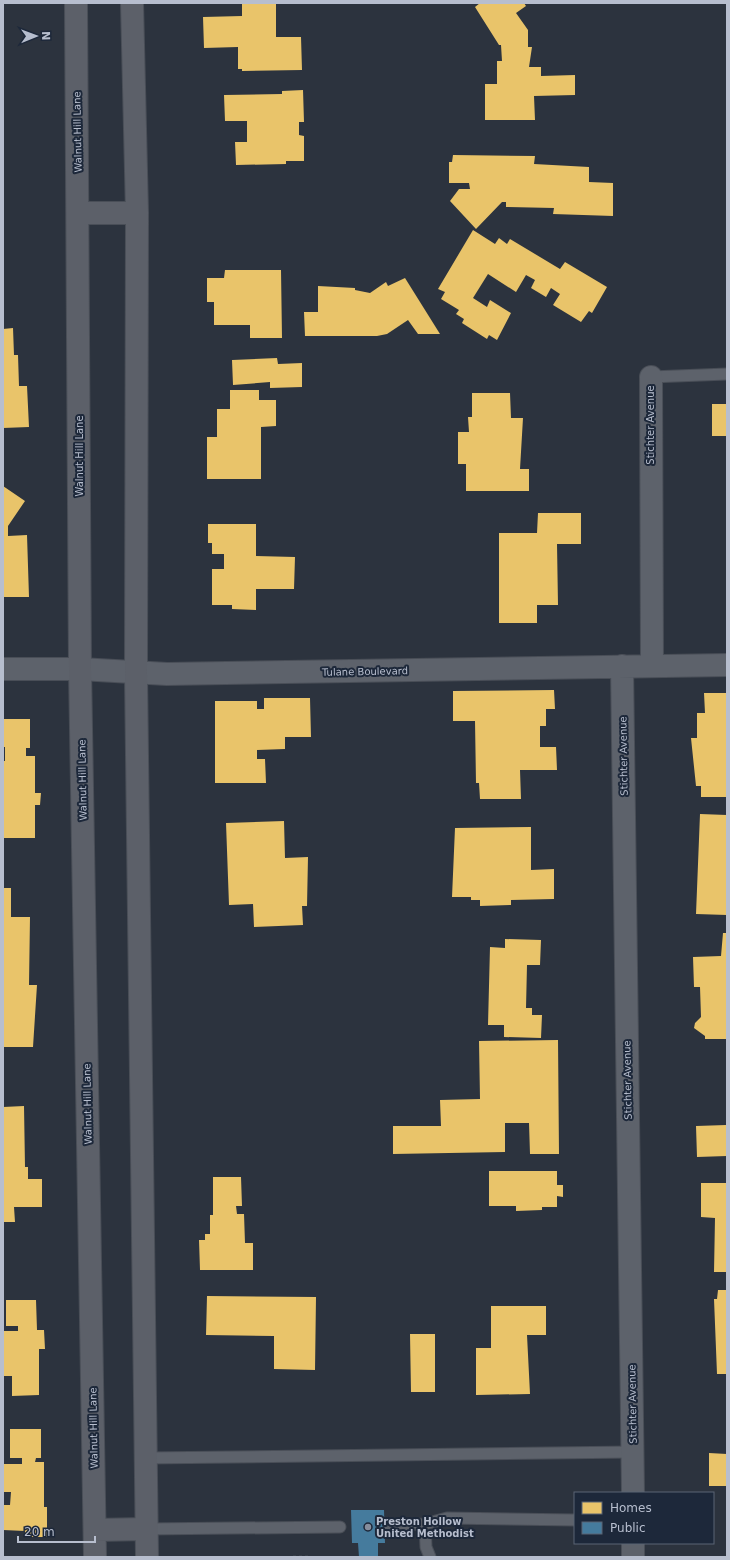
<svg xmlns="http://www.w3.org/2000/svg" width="730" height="1560" viewBox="0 0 730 1560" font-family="'DejaVu Sans',sans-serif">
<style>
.homes{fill:#e9c46a}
.public{fill:#457b9d}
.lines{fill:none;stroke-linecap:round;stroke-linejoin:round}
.service-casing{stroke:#494e57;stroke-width:13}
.minor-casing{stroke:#494e57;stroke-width:24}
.secondary-casing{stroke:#494e57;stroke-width:24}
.path{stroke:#5a6068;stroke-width:2.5;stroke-dasharray:3 3;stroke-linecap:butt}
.service{stroke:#5d626b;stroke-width:11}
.minor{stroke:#5d626b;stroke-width:22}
.secondary{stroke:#5c6069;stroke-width:22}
.poi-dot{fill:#868d9c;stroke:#1d283a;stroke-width:1.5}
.labels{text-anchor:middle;stroke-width:4;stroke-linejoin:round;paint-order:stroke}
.street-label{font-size:10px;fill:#b7bece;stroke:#1d283a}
.poi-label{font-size:10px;font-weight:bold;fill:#b7bece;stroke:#1d283a;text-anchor:start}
</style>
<rect width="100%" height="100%" fill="#2c333e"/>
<path class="homes" d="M480 3H524L526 6 516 13 528 30V47H532L529 67H541V76L575 75V95L534 96 535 120H485V84H497V61H502L501 45H499L475 7Z
M242 4H276V37H301L302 70 242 71V69H238V47L204 48 203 17 242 16Z
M303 90 304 122H299V135L304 136V161H286V164L236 165 235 142H247V121H225L224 95 282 94V91Z
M453 155 535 156 534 164 589 167V182L613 183V216L553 214 554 208 506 207V202H502L476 229 450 201 459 189H470L469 183H449V162H452Z
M473 230 495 244 499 238 507 244 510 239 560 269 565 262 607 287 592 313 589 311 581 322 553 305 560 294 551 288 546 297 531 288 535 280 526 275 516 292 488 274 473 298 487 307 490 300 511 313 497 340 489 335 487 339 462 323 464 319 456 314 459 310 441 299 445 292 438 289Z
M225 270H281L282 338H250V325H214V302H207V278H224Z
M405 278 440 334H418L408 320 387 334 377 336H305L304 312H318V286L355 288V290L370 293 386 282 388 286Z
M13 328 14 355H18L19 386H27L29 427 3 428V329Z
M277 358 278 364 302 363V387L270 388V382L233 385 232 360Z
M230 390H259V400H276V426L261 427V479H207V437H217V409H230Z
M472 393H510L511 418H523L520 469H529V491H466V464H458V432H469L468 417H472Z
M712 404H727V436H712Z
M3 486 25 501 8 526V536L27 535 29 597H3Z
M538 513H581V544H557L558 605H537V623H499V533H537Z
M208 524H256V556L295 557 294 589H256V610L232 609V605H212V569H224V554H212V543H208Z
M554 690 555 709H546V726H540V747H556L557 770H520L521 799H480L479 783H476L475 721H453V691Z
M704 693H727V797H701V786H696L691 738H697V713H705Z
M264 698H310L311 737H285V749L257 750V759H265L266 783H215V701H257V709H264Z
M3 719H30V748H26V756H35V793H41L40 805H35V838H3V761H5V747H3Z
M700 814 727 815V915L696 914Z
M284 821 285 858 308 857 307 906H302L303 925 254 927 253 904 229 905 226 823Z
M531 827V870L554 869V899L511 900V905L480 906V900H471V897H452L455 828Z
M3 888H11V917H30L29 985H37L33 1047H3Z
M723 933H727V1039H705V1036L694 1028 695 1023 701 1017 700 987H694L693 957 721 956Z
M505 939 541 940 540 965H527L526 1008H532V1015H542L541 1038 504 1037V1025H488L490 947 505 948Z
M558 1040 559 1154H530L529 1123H505V1152L393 1154V1126H441L440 1100 480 1099 479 1041Z
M24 1106 25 1167H28V1179H42V1207H14L15 1222H3V1107Z
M726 1125 727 1156 697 1157 696 1126Z
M489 1171H557V1185H563V1197L557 1196V1207H542V1210L516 1211V1206H489Z
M213 1177H241L242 1206H236L237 1214H244L245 1243H253V1270H200L199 1240H205V1234H210V1215H213Z
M701 1183H727V1272H714L715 1218 701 1217Z
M718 1290H727V1374H717L714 1299H717Z
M207 1296 316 1297 315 1370 274 1369V1336L206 1335Z
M6 1300H36L37 1330H44L45 1349H39V1395L12 1396V1376H3V1331H18V1326H6Z
M491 1306H546V1335H527L530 1394 476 1395V1348H491Z
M410 1334H435V1392H411Z
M10 1429H41V1458H36L35 1462H44V1507H47V1537H25V1531L3 1530V1505H10L11 1492H3V1464H22V1458H10Z
M709 1453 727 1454V1486H709Z"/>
<path class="public" d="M351 1510H384L385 1543H378V1557H359L358 1543H352Z"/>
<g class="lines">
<g class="service-casing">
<path id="service" d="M651 377 727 374
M145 1458 633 1452
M389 1526 425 1524
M146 1529 340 1527
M430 1557 426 1547 425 1524 447 1518 575 1520"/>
</g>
<g class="minor-casing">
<path id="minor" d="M651 377 652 666
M622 666 633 1493
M3 669H80L167 674 727 665
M633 1543V1557"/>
</g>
<g class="secondary-casing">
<path id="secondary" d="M76 3 80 669 95 1557
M132 3 137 213 136 674 147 1557
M78 213H137
M95 1530 146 1529"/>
</g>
<path class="path" d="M293 1557H311"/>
<use href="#service" class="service"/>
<use href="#minor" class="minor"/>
<use href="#secondary" class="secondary"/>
</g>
<circle class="poi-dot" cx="368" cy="1527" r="4"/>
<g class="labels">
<g class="street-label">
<text transform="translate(77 132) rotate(-91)" y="4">Walnut Hill Lane</text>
<text transform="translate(650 425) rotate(-90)" y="4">Stichter Avenue</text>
<text transform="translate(79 456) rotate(-90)" y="4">Walnut Hill Lane</text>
<text transform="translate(365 671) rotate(-1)" y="4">Tulane Boulevard</text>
<text transform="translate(623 756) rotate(-91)" y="4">Stichter Avenue</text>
<text transform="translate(82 780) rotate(-91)" y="4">Walnut Hill Lane</text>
<text transform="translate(627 1080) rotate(-91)" y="4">Stichter Avenue</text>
<text transform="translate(87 1104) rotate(-91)" y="4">Walnut Hill Lane</text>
<text transform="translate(632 1404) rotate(-91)" y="4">Stichter Avenue</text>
<text transform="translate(93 1428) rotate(-91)" y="4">Walnut Hill Lane</text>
</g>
<g class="poi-label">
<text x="376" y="1525">Preston Hollow<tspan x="376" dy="12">United Methodist</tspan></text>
</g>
</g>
<rect width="730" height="1560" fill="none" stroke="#b7bece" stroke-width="8"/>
<rect x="574" y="1492" width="140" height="52" fill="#1d283a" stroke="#5b6475"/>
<rect x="582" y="1502" width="20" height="12" fill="#e9c46a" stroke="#5b6475"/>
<text x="610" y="1512" font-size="12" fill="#b7bece">Homes</text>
<rect x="582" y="1522" width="20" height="12" fill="#457b9d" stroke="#5b6475"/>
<text x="610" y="1532" font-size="12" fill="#b7bece">Public</text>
<g transform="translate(36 36) rotate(89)" stroke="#1d283a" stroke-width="3" paint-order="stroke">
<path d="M0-3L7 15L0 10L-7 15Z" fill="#b7bece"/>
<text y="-6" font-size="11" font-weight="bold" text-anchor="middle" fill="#b7bece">N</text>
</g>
<path d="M18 1536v6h77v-6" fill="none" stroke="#b7bece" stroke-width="2"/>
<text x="24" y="1536" font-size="12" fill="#b7bece" stroke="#1d283a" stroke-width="3" paint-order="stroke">20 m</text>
</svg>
